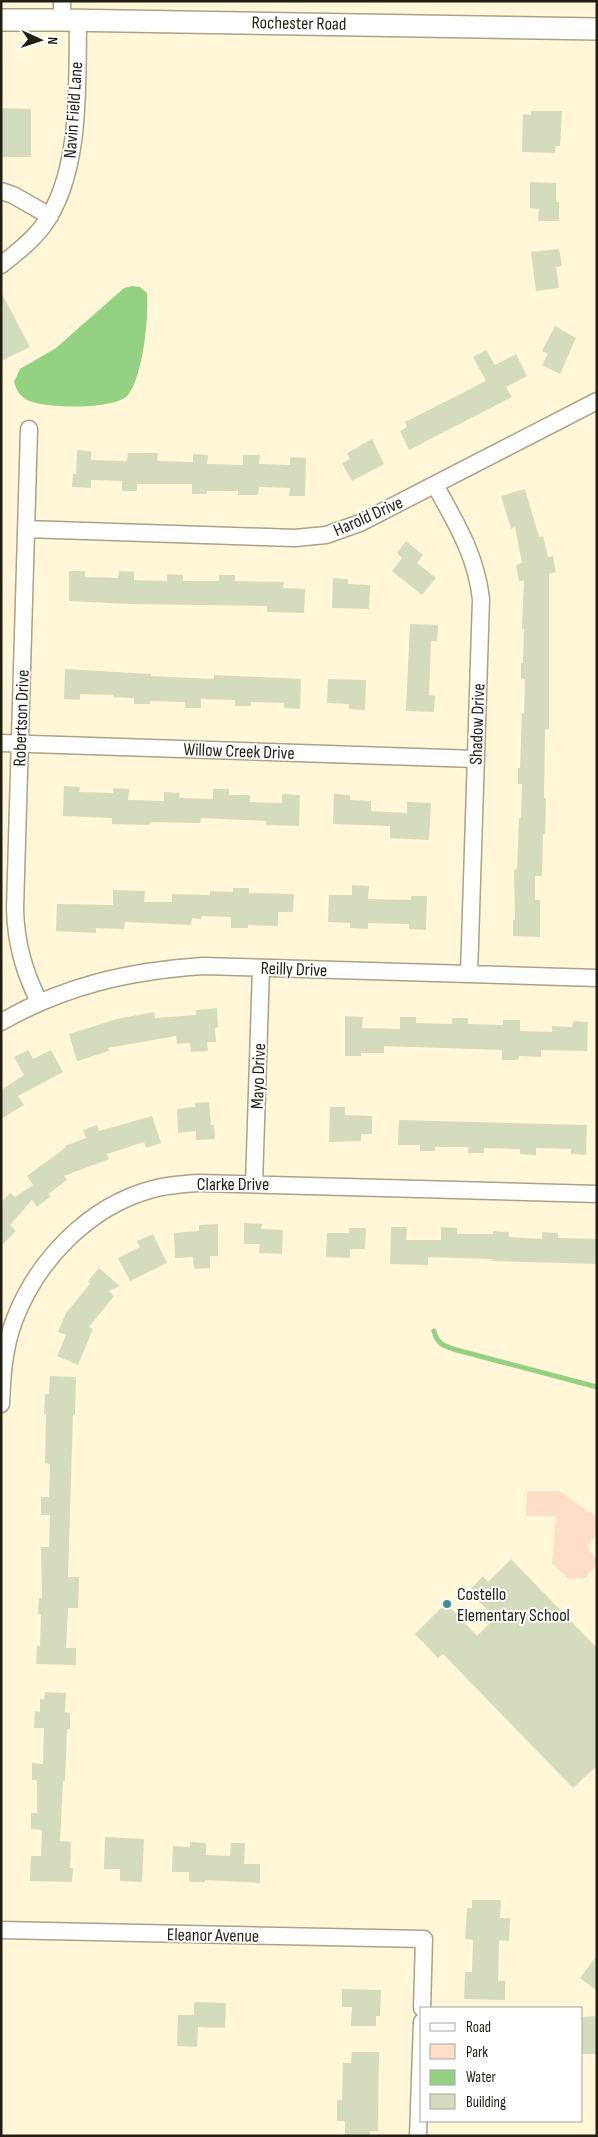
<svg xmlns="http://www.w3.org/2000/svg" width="598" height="2137" viewBox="0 0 598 2137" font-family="'Sofia Sans Condensed',sans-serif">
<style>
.green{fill:#feddc9}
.water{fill:#94d182}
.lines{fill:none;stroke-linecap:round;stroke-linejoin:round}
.stream{stroke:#94d182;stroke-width:5}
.building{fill:#d5dbbd}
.minor-casing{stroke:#a9a285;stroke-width:19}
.major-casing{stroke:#a9a285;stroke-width:24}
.minor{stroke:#fff;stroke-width:16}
.major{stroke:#fff;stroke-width:21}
.poi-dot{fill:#448b91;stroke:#fff;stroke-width:2}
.labels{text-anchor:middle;stroke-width:4;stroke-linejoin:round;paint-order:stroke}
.street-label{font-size:18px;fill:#211f13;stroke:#fff}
.poi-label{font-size:18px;fill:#211f13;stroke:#fff;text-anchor:start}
</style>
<rect width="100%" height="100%" fill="#fff7d8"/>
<path class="green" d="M527 1491H559L597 1517V1534L587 1547 597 1560V1564L585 1578 569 1579 552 1563 556 1516H526Z"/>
<path class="water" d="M132 286 140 287 147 293C149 317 143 376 128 395 116 410 44 409 27 400 19 395 17 391 14 382L20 369 56 348 124 288Z"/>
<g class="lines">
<path class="stream" d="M434 1331C437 1343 442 1345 453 1349L597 1387"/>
</g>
<path class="building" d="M1 108 31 109V157H1Z
M531 111H562L560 146H556L555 153 522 152 523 114 531 115Z
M530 182 556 183V202H559V221H538L539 209 530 208Z
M559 249 562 266 556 267 559 288 536 291 531 252Z
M1 292 30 347 1 361Z
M555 326 576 338 560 374 542 365 548 354 542 351Z
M486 350 495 365 516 354 527 376 506 387 512 397 409 450 400 431 407 427 405 422 486 381 473 357Z
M372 439 384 464 352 481 342 463 350 459 347 453Z
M77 450 91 451V460L127 461 128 453H158L157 461 193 462V454L208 455 207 464 243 465V455H260L259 464 290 465V457L306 458 305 496H289L290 488 259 487 258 495H238V491H207V494H192V484H137V491H122V481L91 480V488L72 487 73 474H76Z
M525 489 539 537 543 536 548 557 553 556 556 572 549 574V729H545L544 798H546L545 834H543L542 876H535V900H540V937L513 936V920H515L514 870 517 869 519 818H521L522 784H518V768H520L522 713H524L525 679H521V663H523L524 629H522L524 580 519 581 516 565 522 563 515 527 511 529 501 496Z
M406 541 423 555 417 563 436 578 422 595 392 571 402 558 397 553Z
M69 571H85V577L118 578 119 571 134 572V580L167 581V574L183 575V581H219V575H235V581L284 582 283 588 305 589 304 613 267 612V606L129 604 69 601Z
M333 578 348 579V584L370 585 369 609 332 608Z
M410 624 438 625 437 641H431L429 695 435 696 434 712 406 711Z
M65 669 151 674V676L214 679V675L301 679 300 709 284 708V703L251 702V706H235V700L201 699V708H185V702L150 701V704H134V698L113 697V695L80 694V700L64 699Z
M328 679 366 680 365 710 349 709V704L327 703Z
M64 786 80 787 79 792 113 793V788L129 789 128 800 164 801V792L180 793 179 798 213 799V789H229V795H250V802L282 803V794L300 795 299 826 266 825V821L201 818 200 823 150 822V825L112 824V818L63 816Z
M334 794 350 795V800L371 801V811L407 813V802L431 803 429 840 390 838V826L333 824Z
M352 885 369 886 368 899 411 900V896H427L426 930 409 929V924L368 923V929L350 928V923L328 922 329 895H352Z
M233 888H249V893L294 894 293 912H278V926L248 925V928H231V917L201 916V919L192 918 191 925 125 922 124 929 96 928V933L56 931 57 904 113 905V890L145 891 144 902H172V894L210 895V891L233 892Z
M217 1008 218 1027 215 1028 216 1042H207L208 1051 191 1052 190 1043 177 1044 176 1036 108 1048 109 1051 77 1061 69 1034 117 1019 154 1012 155 1018 196 1015V1010Z
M345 1016 363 1017 362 1028 400 1029V1017H416V1023L452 1024V1018H468V1024L503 1025V1020H520V1031L552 1032V1026L572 1027 573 1021 588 1022 587 1051 541 1050V1057L519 1056 518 1060H502V1050L384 1046V1053H361V1056H345Z
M28 1050 33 1059 51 1050 63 1072 18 1096 24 1105 1 1119V1090L24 1075 14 1057Z
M209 1102 211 1125H214L215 1139 196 1140V1131L178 1133 177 1109 195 1107V1103Z
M330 1107H345V1115L372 1116V1134H361V1141L329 1142Z
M152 1116 161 1143 146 1148 144 1142 107 1154 109 1159 64 1176 67 1180 48 1194 50 1197 37 1207 32 1200 10 1225 16 1231 1 1246V1202L10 1193 15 1197 33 1185 27 1176 65 1148V1146L86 1138 83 1130 97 1125 99 1131Z
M399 1120 587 1125 586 1155 571 1154V1149L536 1148V1155L520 1154V1149L484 1148V1153H468V1147H435V1151H420V1145H398Z
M244 1223 262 1224 261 1229 283 1230 282 1254 259 1253 260 1244H244Z
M218 1224V1256H210V1268L194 1269 193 1257 175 1258 174 1233 199 1231V1225Z
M391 1227H407L406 1240H441V1227L457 1228V1234H493V1231L509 1232V1237L542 1239V1232L558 1233V1238L597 1239V1264L492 1261V1259L428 1257V1265L390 1264Z
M349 1228H366L365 1249H350V1258L326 1257 327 1233H349Z
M153 1234 167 1263 130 1281 118 1258 140 1247 137 1241Z
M99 1268 120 1286 109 1291 114 1296 89 1327 93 1329 78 1365 57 1356 66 1335 58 1332 66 1313 90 1284 88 1281Z
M50 1376 76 1377 75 1415H73L68 1577H79L78 1608H68L66 1648H76V1665L36 1664 37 1646H40L41 1615 38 1614 39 1598H42L41 1547H49L50 1515H41V1497H49L50 1464 45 1463 46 1414H44L45 1394H49Z
M511 1559 597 1648V1766L573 1788 443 1654 438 1658 415 1634 446 1603 477 1636 495 1618 469 1591 483 1576 488 1582Z
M45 1692 66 1693 65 1712 70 1713V1729H67L65 1781H63L60 1841 71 1842 70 1868H73L72 1882 30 1881 31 1856H41L42 1830 31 1829V1813H37V1780H32V1763L43 1764 44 1728H34L35 1711 40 1712V1699H44Z
M105 1837 144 1839 142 1882 120 1881V1869H104Z
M190 1842 206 1843V1855L230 1856 231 1843H245L244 1864H260V1883L205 1880V1882H189V1872H172L173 1846 190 1847Z
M472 1900H501L500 1918H510L509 1941 499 1940 498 1981H505V2000L464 1999 465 1972H472L473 1940 465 1939 467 1908H472Z
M597 1955V1991L580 1978Z
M342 1989 381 1990 380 2016H376V2026H351L352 2007H342Z
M194 2002 226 2003 225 2028 198 2027 197 2047 177 2046 178 2015H194Z
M597 2016V2054H582V2017Z
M352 2052H379L378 2131H370V2136H345V2121H337V2100H342L343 2063H351Z"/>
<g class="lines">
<g class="minor-casing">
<path id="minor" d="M62 20V1
M1 191 13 195 50 216
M1 265C16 253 32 241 43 226 82 173 77 84 78 20
M29 429 15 909C16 944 24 971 39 1002
M435 485C456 523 476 555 481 599L469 974
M26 529 295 538 326 535 360 523 597 401
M1 743 476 759
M1 1022C66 985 130 971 203 966L597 978
M254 1184 261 968
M1 1404C2 1376 4 1348 14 1321 37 1260 89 1206 153 1189 168 1185 184 1184 199 1183L597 1194
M1 1930 424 1939 422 2008
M418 2136 422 2022"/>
</g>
<g class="major-casing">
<path id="major" d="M1 20H62L597 29"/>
</g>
<use href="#minor" class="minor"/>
<use href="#major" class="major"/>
</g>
<circle class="poi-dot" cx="447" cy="1604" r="5"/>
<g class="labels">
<g class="street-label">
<text transform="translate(299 23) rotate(1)" y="6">Rochester Road</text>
<text transform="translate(73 110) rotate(-86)" y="6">Navin Field Lane</text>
<text transform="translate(368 516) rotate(-24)" y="6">Harold Drive</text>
<text transform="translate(21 718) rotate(-88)" y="6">Robertson Drive</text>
<text transform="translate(477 724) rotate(-88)" y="6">Shadow Drive</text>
<text transform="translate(239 751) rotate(2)" y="6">Willow Creek Drive</text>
<text transform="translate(294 969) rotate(2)" y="6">Reilly Drive</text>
<text transform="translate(258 1076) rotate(-88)" y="6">Mayo Drive</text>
<text x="233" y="1190">Clarke Drive</text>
<text transform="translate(213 1935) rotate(1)" y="6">Eleanor Avenue</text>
</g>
<g class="poi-label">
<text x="457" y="1600">Costello<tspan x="457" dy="21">Elementary School</tspan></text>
</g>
</g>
<rect width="598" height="2137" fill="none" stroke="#211f13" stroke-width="5"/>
<rect x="420" y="2007" width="162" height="115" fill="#ffffff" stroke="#a6a5a1"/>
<rect x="430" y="2023" width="25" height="8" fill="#ffffff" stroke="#a6a5a1"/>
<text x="466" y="2032" font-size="15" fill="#211f13">Road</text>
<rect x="430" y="2044" width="25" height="15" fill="#feddc9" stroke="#a6a5a1"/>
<text x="466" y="2057" font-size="15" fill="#211f13">Park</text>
<rect x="430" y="2070" width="25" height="15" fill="#94d182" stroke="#a6a5a1"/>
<text x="466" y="2082" font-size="15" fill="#211f13">Water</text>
<rect x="430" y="2094" width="25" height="15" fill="#d5dbbd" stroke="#a6a5a1"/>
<text x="466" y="2107" font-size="15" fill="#211f13">Building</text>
<g transform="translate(40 40) rotate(93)" stroke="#ffffff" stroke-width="4" paint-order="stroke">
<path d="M0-4L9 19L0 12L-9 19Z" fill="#211f13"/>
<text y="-8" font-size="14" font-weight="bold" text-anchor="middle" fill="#211f13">N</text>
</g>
</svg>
